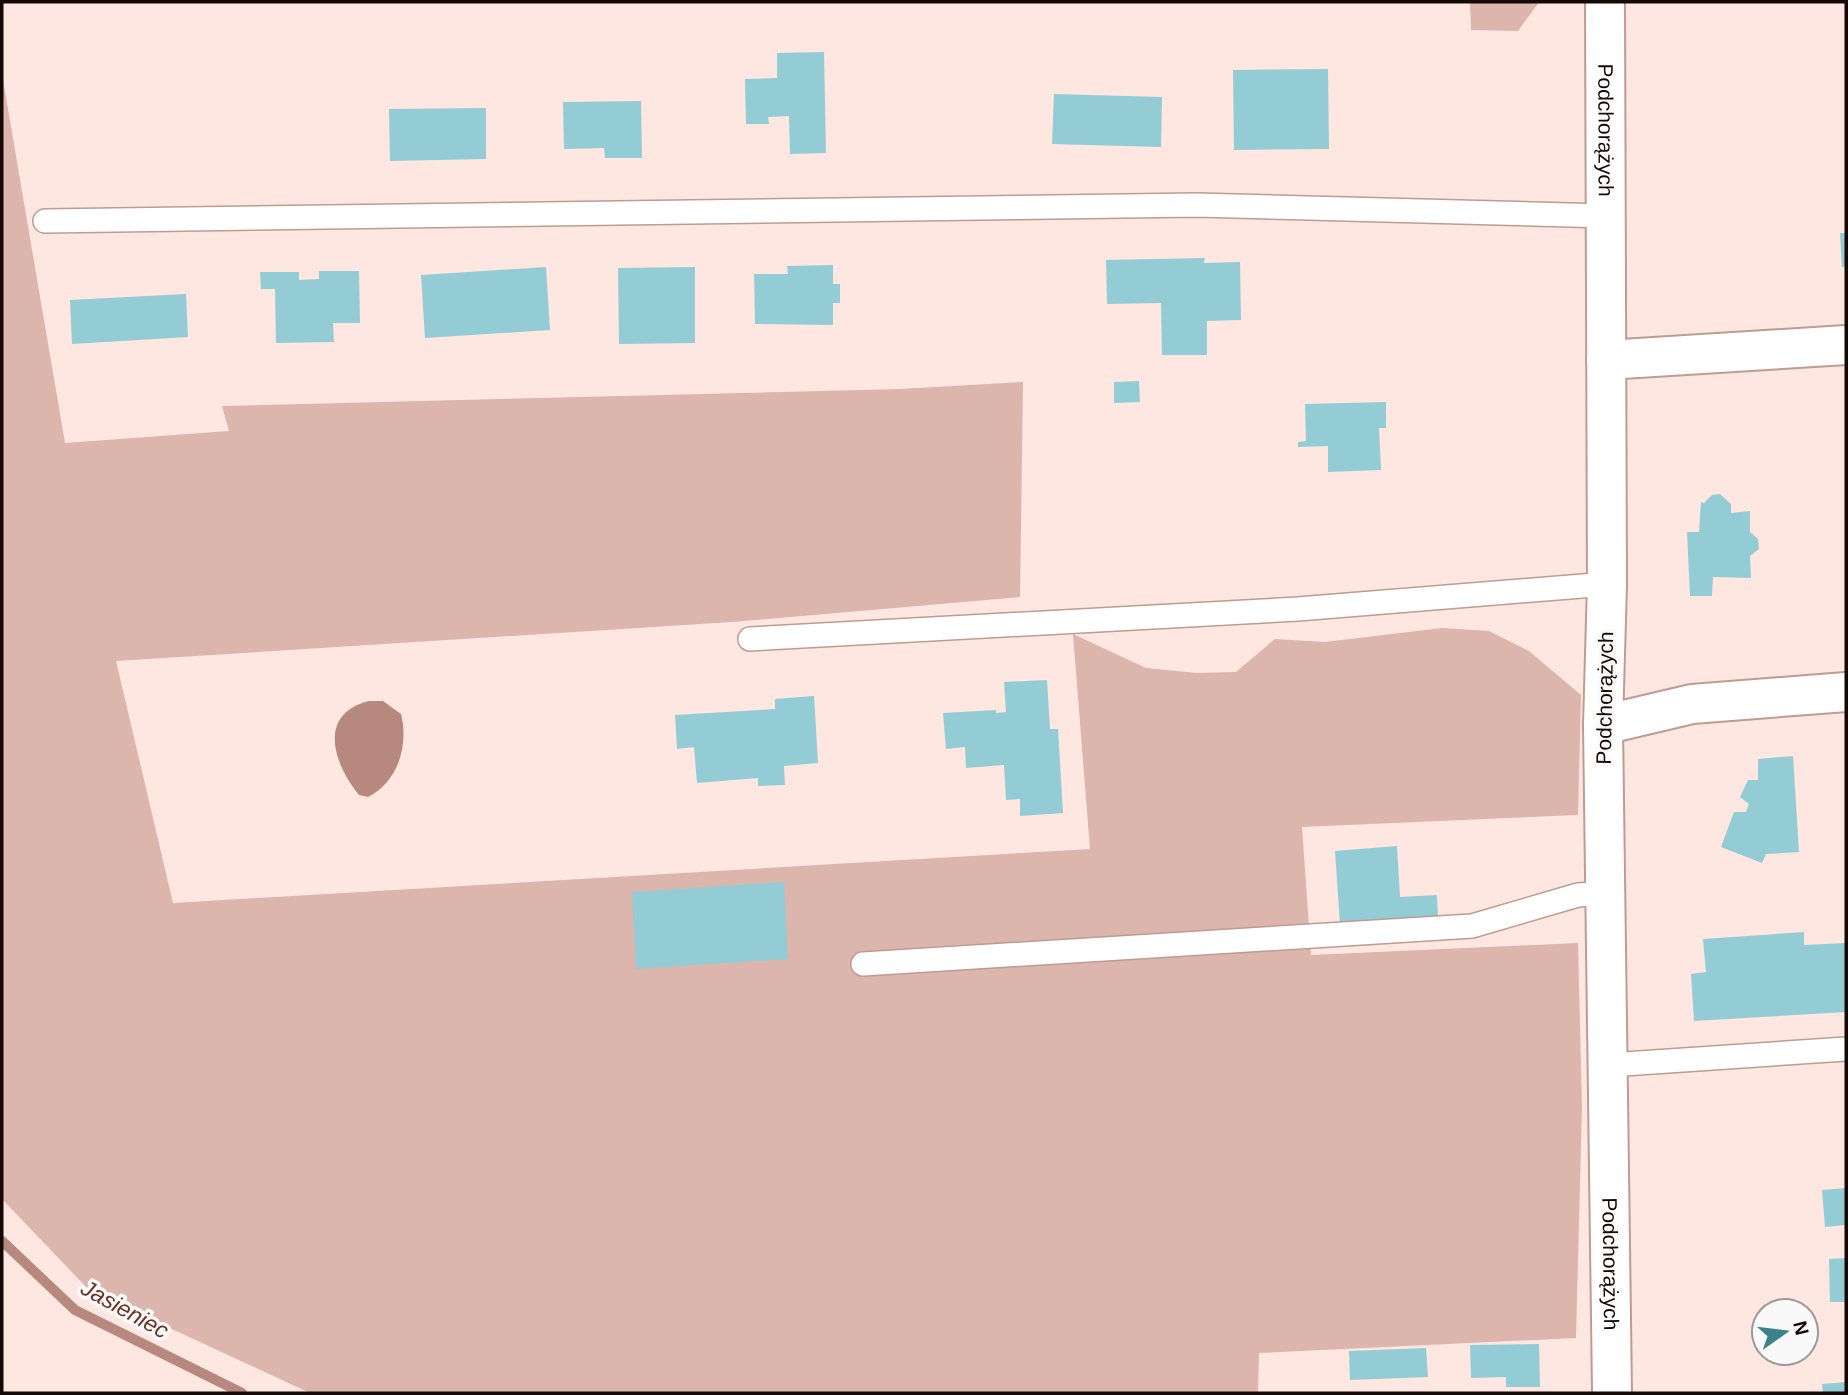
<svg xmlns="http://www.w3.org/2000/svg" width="1848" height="1395" viewBox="0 0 1848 1395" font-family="Helvetica,sans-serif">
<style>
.green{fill:#dcb5ac}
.water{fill:#b7897e}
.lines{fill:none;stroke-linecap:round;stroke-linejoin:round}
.stream{stroke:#b7897e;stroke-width:10}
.building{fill:#93ccd4}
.service-casing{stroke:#bf9b92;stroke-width:26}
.minor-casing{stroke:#bf9b92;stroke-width:42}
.tertiary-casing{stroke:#bf9b92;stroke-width:42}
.service{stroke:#fff;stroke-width:23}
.minor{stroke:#fff;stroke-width:38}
.tertiary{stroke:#fff;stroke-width:38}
.labels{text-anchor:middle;stroke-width:7;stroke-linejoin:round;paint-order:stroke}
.street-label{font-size:21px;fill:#150906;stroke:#f9f9f9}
.water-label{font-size:23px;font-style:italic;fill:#6d3124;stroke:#f9f9f9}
</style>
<rect width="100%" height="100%" fill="#fee6e1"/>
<path class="green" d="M1470 2H1539L1518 31 1471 30Z
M2 74 65 443 229 431 222 406 900 389 1023 382 1020 597 732 622 116 661 173 903 1090 849 1073 634 1146 668 1197 673 1236 672 1275 639 1325 642 1442 628 1489 631 1529 651 1581 695 1578 815 1302 827 1311 955 1578 943 1582 1106 1576 1338 1259 1353 1258 1393H310L90 1291 2 1199Z"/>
<path class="water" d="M369 701H383L401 714C409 745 398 782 368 797L359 795C333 763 317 714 369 701Z"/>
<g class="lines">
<path class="stream" d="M2 1241 75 1310 242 1393"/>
</g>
<path class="building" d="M824 52 826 153 790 154 789 116 768 117 769 124H746L745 79 777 78V53Z
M1328 69 1329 149 1234 150 1233 70Z
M1054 94 1162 97 1161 147 1052 144Z
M641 101 642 158H605L604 148 564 149 563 102Z
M486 108V159L390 161 389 109Z
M1840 233H1846V267H1842Z
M1205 258 1204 263 1240 262 1241 320 1207 321V355H1162L1161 303 1107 304 1106 260Z
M833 265V284H840V303H833V325L755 324 754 274H788L787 266Z
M546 267 550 330 425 338 421 275Z
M695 267V343L619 344 618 268Z
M319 271H359L360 323H333L334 342 276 343 275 289H261L260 272H299V280L319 279Z
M186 294 188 337 72 344 70 300Z
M1139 381 1140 402 1114 403V382Z
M1386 402V428H1379L1381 470 1328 472V446L1298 447V442L1306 441 1305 404Z
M1720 494 1731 504V513L1750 511V532L1758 539 1759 549 1750 556 1751 578 1713 577 1712 596H1690L1687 532H1699L1701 502 1704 503 1712 495Z
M1047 680 1050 729H1058L1063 813 1020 816V799L1006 800 1004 765 966 768 965 747 946 749 943 713 996 710V713L1006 712 1004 682Z
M814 696 818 763 784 766 785 785 758 786V778L697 783 694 747 677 749 675 715 775 709V699Z
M1793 756 1799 852 1766 854 1762 863 1721 847 1734 812H1746L1749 804 1740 797 1748 780H1758V759Z
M1397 846 1400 897 1437 895 1438 918 1340 925 1335 851Z
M784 882 788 959 636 969 632 892Z
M1804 932V945L1846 943V1012L1694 1021 1691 974 1706 972 1703 939Z
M1846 1188V1225L1825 1227 1822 1190Z
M1846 1258V1302H1830L1829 1259Z
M1539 1344 1540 1387H1506V1377L1471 1378 1470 1345Z
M1426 1348 1428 1377 1350 1380 1349 1351Z
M1846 1382V1393H1823L1822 1384Z"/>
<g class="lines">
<g class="service-casing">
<path id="service" d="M45 221 1197 205 1606 216
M750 639 1298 609 1607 584
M863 964 1472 926 1578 895 1607 893
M1609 1065 1846 1049"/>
</g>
<g class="minor-casing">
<path id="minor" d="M1606 360 1846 345
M1603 725 1692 704 1846 692"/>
</g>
<g class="tertiary-casing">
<g id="tertiary">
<path id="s1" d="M1605 2 1607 584 1603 725 1612 1393"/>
</g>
</g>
<use href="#service" class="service"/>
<use href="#minor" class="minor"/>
<use href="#tertiary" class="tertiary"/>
</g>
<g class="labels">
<g class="street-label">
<text dy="7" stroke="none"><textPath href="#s1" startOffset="128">Podchorążych</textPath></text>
<text transform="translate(1605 698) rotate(-89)" y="7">Podchorążych</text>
<text dy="7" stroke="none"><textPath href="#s1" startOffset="1262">Podchorążych</textPath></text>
</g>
<g class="water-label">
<text transform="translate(125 1309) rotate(29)" y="8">Jasieniec</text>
</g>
</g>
<rect width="1848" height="1395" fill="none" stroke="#150906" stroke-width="7"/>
<g transform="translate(1785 1332) rotate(76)"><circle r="33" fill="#f9f9f9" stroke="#9e9998" stroke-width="2"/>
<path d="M0-5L12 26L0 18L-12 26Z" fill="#3b828b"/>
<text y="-10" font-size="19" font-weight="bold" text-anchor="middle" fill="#150906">N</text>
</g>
</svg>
